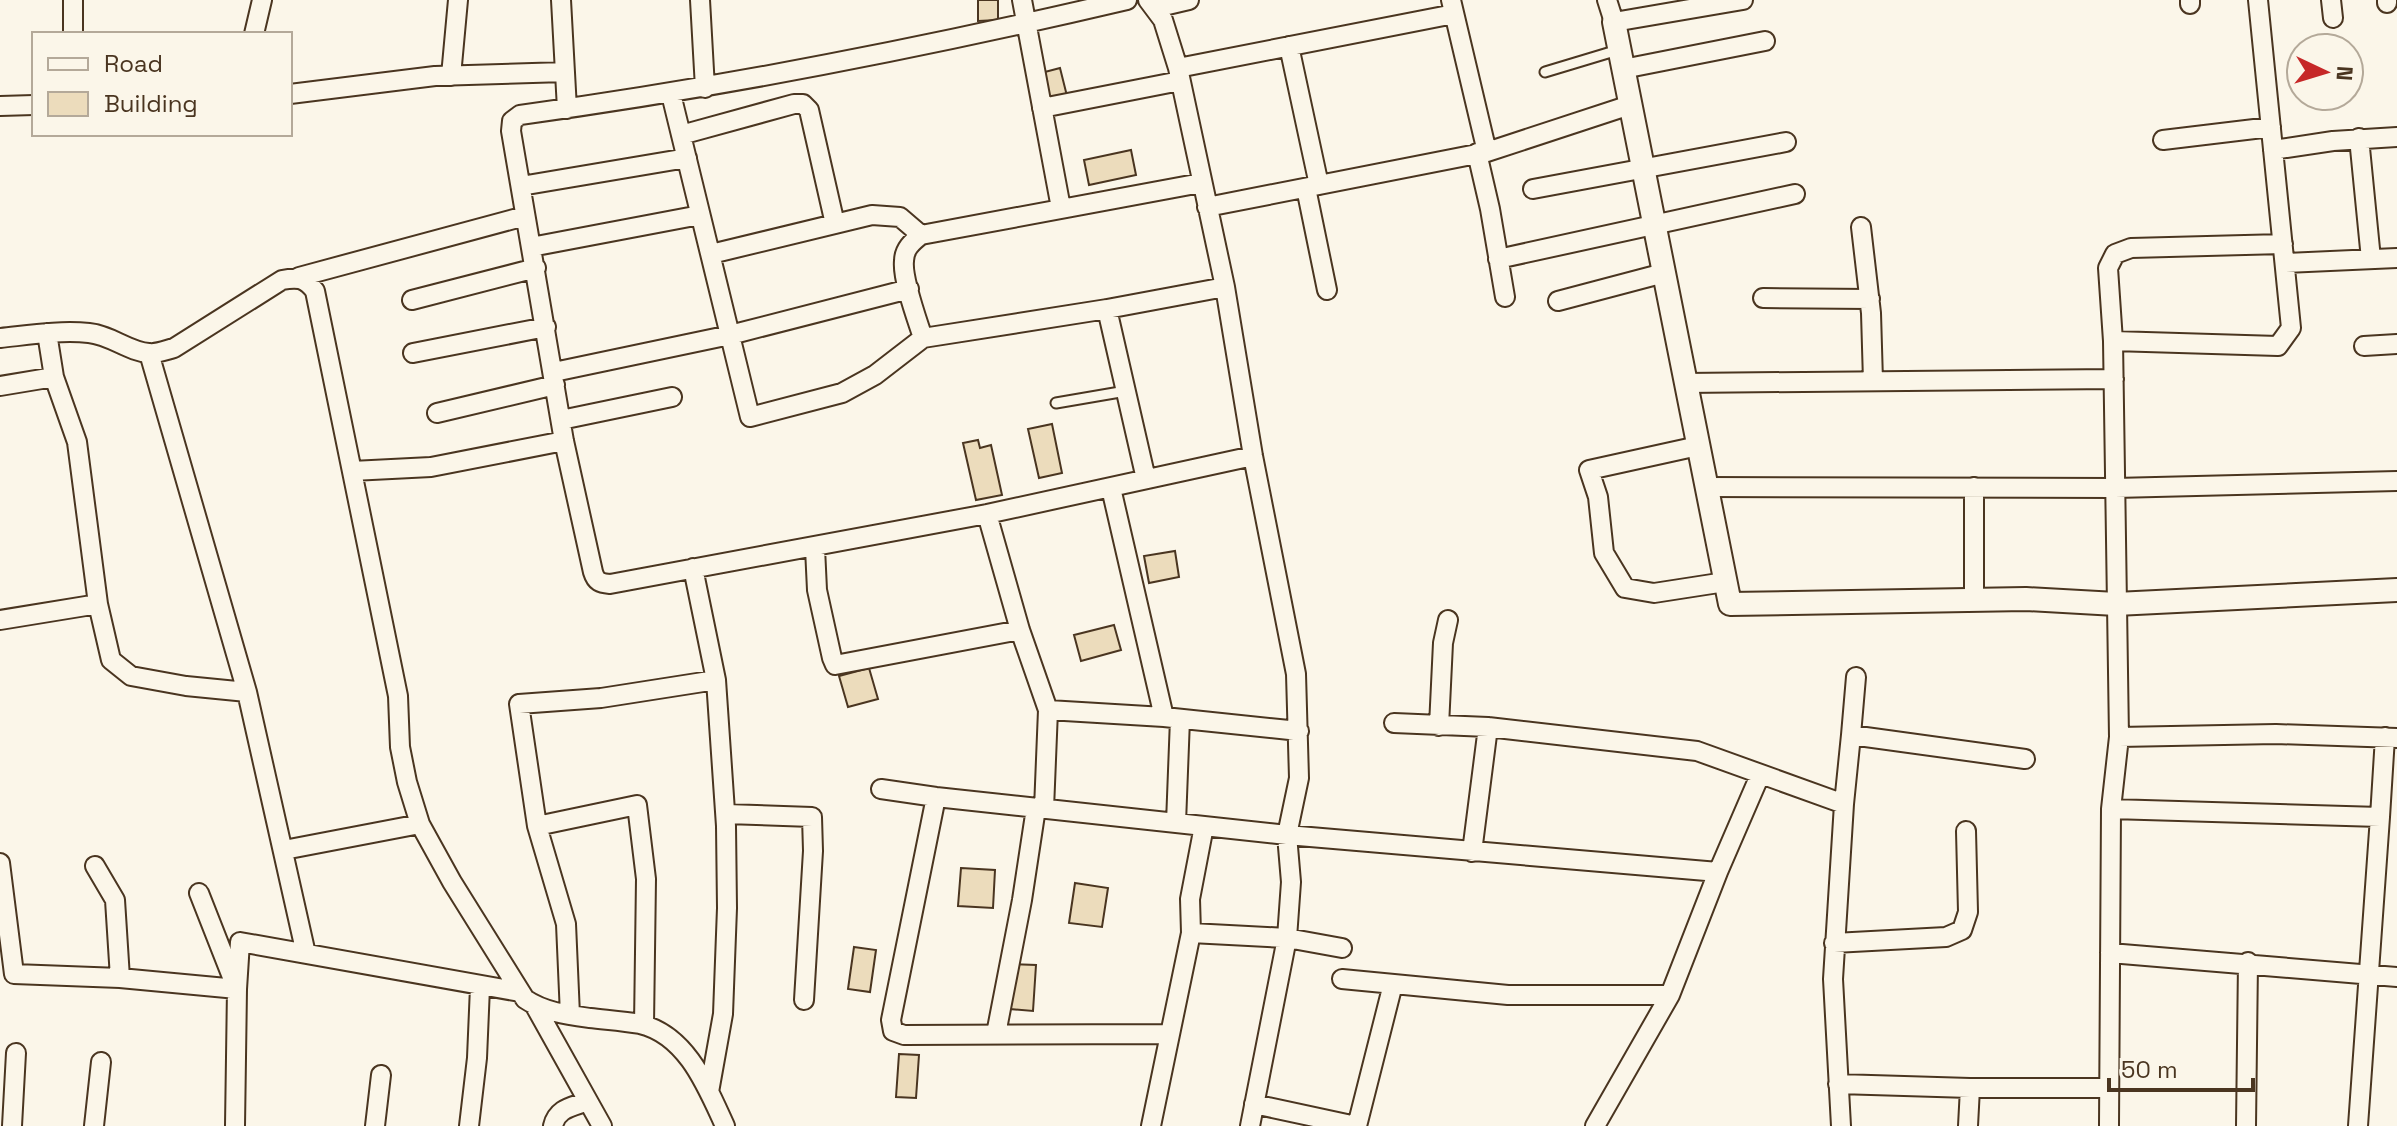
<svg xmlns="http://www.w3.org/2000/svg" width="2397" height="1126" viewBox="0 0 2397 1126" font-family="'Space Grotesk',sans-serif">
<style>
.building{fill:#ecdcbc;stroke:#4a3520;stroke-width:2}
.lines{fill:none;stroke-linecap:round;stroke-linejoin:round}
.service-casing{stroke:#4a3520;stroke-width:13}
.minor-casing{stroke:#4a3520;stroke-width:22}
.tertiary-casing{stroke:#4a3520;stroke-width:26}
.service{stroke:#fbf6e9;stroke-width:9}
.minor{stroke:#fbf6e9;stroke-width:18}
.tertiary{stroke:#fbf6e9;stroke-width:22}
</style>
<rect width="100%" height="100%" fill="#fbf6e9"/>
<path class="building" d="M978 0H998V20L978 21Z
M1060 68 1067 96 1048 101 1041 73Z
M1131 150 1136 175 1089 185 1084 160Z
M1052 424 1062 473 1039 478 1028 429Z
M978 440 980 448 991 445 1002 495 976 500 963 443Z
M1175 551 1179 577 1149 583 1144 556Z
M1114 625 1121 650 1081 661 1074 635Z
M869 668 878 699 848 707 839 676Z
M961 868 995 870 993 908 958 906Z
M1075 883 1108 888 1102 927 1069 923Z
M854 947 876 950 870 992 848 989Z
M1013 964 1036 965 1033 1011 1010 1009Z
M899 1054 919 1055 916 1098 896 1097Z"/>
<g class="lines">
<g class="service-casing">
<path id="service" d="M1545 72 1618 50
M1056 403 1126 391"/>
</g>
<g class="minor-casing">
<path id="minor" d="M561 0 567 109
M700 0 705 88
M1022 0 1061 208
M1127 0C927 47 724 87 520 115L512 121 511 131 564 441 593 572C596 582 600 583 610 584L987 514 1253 456
M1148 0 1163 20 1178 68 1225 287 1253 456 1296 674 1299 778 1287 835 1291 882 1287 938 1250 1126
M1451 0 1487 152
M1607 0 1614 22 1743 0
M2190 0V4
M2331 0 2333 18
M2387 0V3
M1155 8 1189 0
M73 34V0
M254 34 262 0
M1289 46 1319 185
M1178 68 1454 14
M1623 69 1765 41
M451 76 458 0
M290 94 435 76 565 72
M671 94 750 417 842 393 875 375 923 338
M0 106 34 105
M1042 108 1180 81
M681 135 794 104H803L809 110 835 224
M2359 138 2371 259
M2163 140 2271 127
M2273 150 2333 141 2397 137
M1477 153 1490 209 1505 297
M1201 183 921 235C912 242 904 249 904 261 902 279 917 319 923 338L1107 309 1225 287
M521 186 687 158
M1306 188 1327 290
M1533 189 1786 142
M1207 207 1487 152 1630 105
M1861 227 1871 313 1873 381
M531 247 700 215
M711 254 872 215 900 217 921 235
M1498 259 1795 194
M2285 263 2397 258
M299 277 525 216
M1763 298 1870 299
M412 300 536 268
M1558 301 1664 273
M1107 309 1146 479
M47 333 54 377 77 442 98 604 111 660 131 676 186 686 247 692
M0 338C29 335 60 330 89 333 111 335 129 352 149 353 157 354 166 350 174 348L282 280C298 277 305 278 315 291L398 696 400 747 407 782 420 824 452 882 525 999C544 1012 568 1015 590 1018 607 1020 624 1021 640 1024 687 1035 707 1087 725 1126
M2113 341 2278 346 2291 328 2258 0
M2364 346 2397 344
M149 353 247 692 306 954
M413 353 546 327
M554 372 730 335 909 289
M1685 383 2114 379
M0 386 54 377
M437 413 555 385
M561 420 672 397
M1698 446 1589 470 1598 497 1604 553 1625 588 1654 593 1725 582
M352 471 431 467 564 441
M1706 487 2115 488 2397 481
M1111 488 1164 717
M987 514 1020 630 1048 710 1044 809
M815 548 817 590 832 658 835 665 1020 630
M693 568 716 680 726 826 727 908 723 1014 709 1092
M1974 600V487
M0 620 98 604
M1048 710 1164 717 1299 731
M1394 723 1488 727 1697 751 1844 804
M1439 726 1443 643 1448 620
M1851 735 1856 677
M2119 737 2276 734 2397 738
M881 789 936 797 1287 835 1718 872
M936 797 891 1020 893 1031 904 1035 1169 1034
M2111 809 2380 817 2358 1126
M726 814 812 817 813 851 804 1000
M2380 817 2385 737
M1176 823 1180 719
M537 826 637 805 646 879 644 1025
M284 850 420 824
M1472 852 1488 727
M0 863 14 974 120 978 237 989 235 1126
M95 866 115 900 120 978
M199 893 234 982
M1191 933 1190 899 1204 826
M1834 943 1946 937 1962 930 1968 912 1966 831
M2110 953 2397 977
M1342 979 1508 995H1670
M237 989 240 942 520 992
M535 1006 602 1126
M570 1015 566 924 537 826 519 704 601 698 716 680
M996 1034 1022 900 1036 808
M1838 1084 1970 1088H2109
M1254 1104 1356 1126
M12 1126 16 1053
M94 1126 101 1062
M375 1126 381 1075
M469 1126 477 1058 480 987
M553 1126C557 1108 572 1107 588 1101
M1151 1126 1191 933 1287 938 1342 948
M1357 1126 1393 984
M1595 1126 1670 995 1718 872 1760 775
M1841 1126 1833 979 1844 804 1851 735 2025 759
M1968 1126 1970 1088
M2109 1126 2111 809 2119 737 2113 341 2108 268 2115 254 2131 248 2283 244
M2246 1126 2248 962"/>
</g>
<g class="tertiary-casing">
<path id="tertiary" d="M1614 22 1730 604 2026 599 2116 604 2397 590"/>
</g>
<use href="#service" class="service"/>
<use href="#minor" class="minor"/>
<use href="#tertiary" class="tertiary"/>
</g>
<rect x="32" y="32" width="260" height="104" fill="#fbf6e9" stroke="#b4a999" stroke-width="2"/>
<rect x="48" y="58" width="40" height="12" fill="#fbf6e9" stroke="#b4a999" stroke-width="2"/>
<text x="104" y="72" font-size="24" fill="#4a3520">Road</text>
<rect x="48" y="92" width="40" height="24" fill="#ecdcbc" stroke="#b4a999" stroke-width="2"/>
<text x="104" y="112" font-size="24" fill="#4a3520">Building</text>
<g transform="translate(2325 72) rotate(94)"><circle r="38" fill="#fbf6e9" stroke="#b4a999" stroke-width="2"/>
<path d="M0-6L14 30L0 20L-14 30Z" fill="#c62828"/>
<text y="-12" font-size="22" font-weight="bold" text-anchor="middle" fill="#4a3520">N</text>
</g>
<path d="M2109 1078v12h144v-12" fill="none" stroke="#4a3520" stroke-width="4"/>
<text x="2121" y="1078" font-size="24" fill="#4a3520" stroke="#fbf6e9" stroke-width="6" paint-order="stroke">50 m</text>
</svg>
